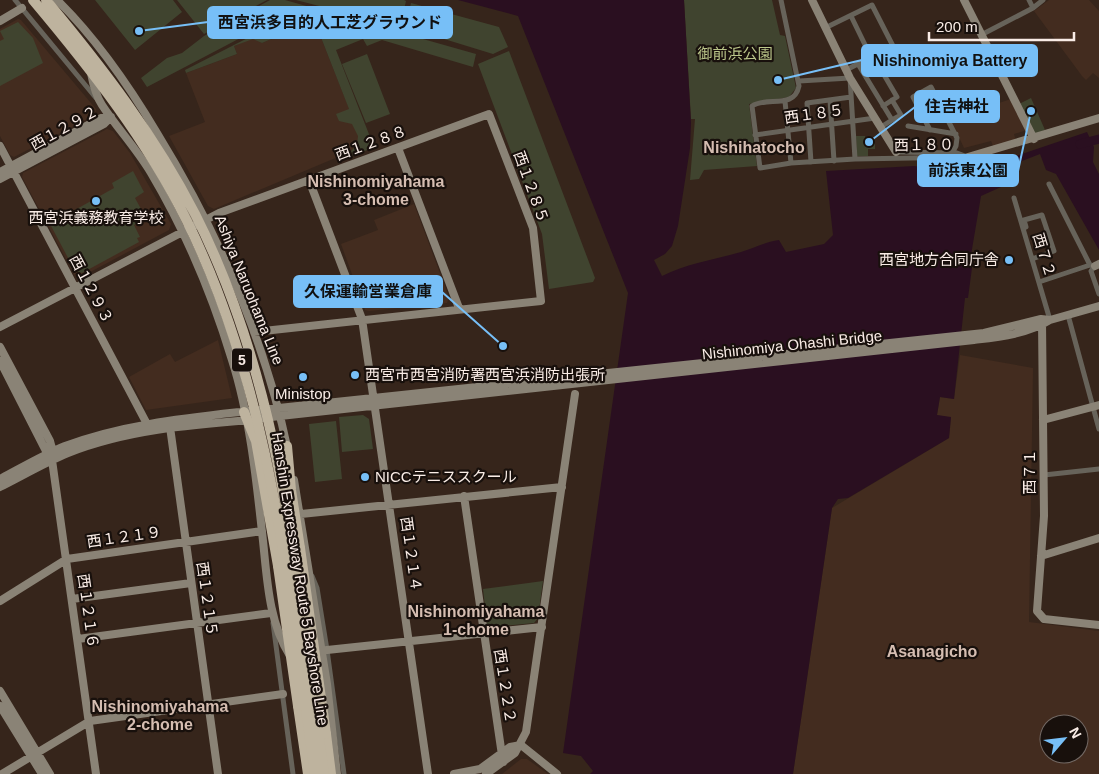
<svg xmlns="http://www.w3.org/2000/svg" width="1099" height="774" viewBox="0 0 1099 774" font-family="Arial,'Noto Sans JP',sans-serif">
<style>
.built{fill:#432c1f;fill-rule:evenodd}
.green{fill:#40442f}
.water{fill:#2a0f20}
.lines{fill:none;stroke-linecap:round;stroke-linejoin:round}
.river{stroke:#2a0f20;stroke-width:9}
.street{stroke:#67635a;stroke-width:5}
.secondary{stroke:#8a8376;stroke-width:8}
.highway{stroke:#beb39e;stroke-width:10}
.highway-bridge{stroke:#beb39e;stroke-width:10}
.poi-dot{fill:#77bff7;stroke:#18100c;stroke-width:2}
.labels{text-anchor:middle;stroke-width:4.5;stroke-linejoin:round;paint-order:stroke}
.shield{fill:#18100c;stroke:#b6aaa5;stroke-width:1}
.shield-label{font-size:14px;font-weight:bold;fill:#f9ece6}
.park-label{font-size:15px;fill:#bbc68a;stroke:#18100c}
.street-label{font-size:15px;fill:#f9ece6;stroke:#18100c}
.poi-label{font-size:15px;fill:#f9ece6;stroke:#18100c}
.neighbourhood-label{font-size:16px;font-weight:bold;fill:#d5bdb1;stroke:#18100c}
.leader{fill:none;stroke:#77bff7;stroke-width:2}
.callout-dot{fill:#77bff7;stroke:#18100c;stroke-width:2}
.callout{fill:#77bff7;stroke:#77bff7;stroke-width:2}
.callout-label{font-size:16px;text-anchor:middle;font-weight:bold;fill:#111}
</style>
<rect width="100%" height="100%" fill="#36251b"/>
<path class="built" d="M1049 0H1089L1099 11V78L1093 73 1086 80 1082 76 1034 11Z
M18 19 21 20 96 109 95 115 14 157 10 155 0 136V29Z
M297 28 320 35 364 146 214 209 208 206 169 136 205 122 186 73 237 54 234 46 253 38 262 43Z
M1011 99 1027 130 1014 134 1016 141 994 148 991 141 964 148 952 122 972 112Z
M107 129 113 131 130 153 171 224 169 230 79 278 75 276 22 177 23 173Z
M414 204 449 297 447 303 369 311 365 310 341 244 378 230 374 220Z
M218 340 232 398 146 410 129 377 170 354 175 362Z
M960 355 1033 368 1029 622 1099 631V774H793L832 508 949 438 951 418 937 415 940 397 954 399ZM1049 724H1079V754H1049Z
M521 759H527L548 774H502Z"/>
<path class="green" d="M95 0H173L182 12 135 50Z
M177 0H267L204 34Z
M270 0H285L476 54 473 67 382 40 367 46 363 39 336 50 374 147 353 156 351 151 357 145 358 136 352 124 339 121 336 114 349 109 320 35 297 28 262 43 253 39 234 46 237 54 186 73 185 70 287 18 342 32 344 30 286 14 147 87 141 78 167 58 182 53 204 36Z
M296 0H404L406 1 400 27Z
M684 0H772L780 35 785 36 796 88 789 97 749 104 757 166 704 170 699 179 690 180 695 119H691Z
M411 3 499 27 508 47 493 54 405 27Z
M18 22 33 38 43 63 0 86V41L4 39 0 31Z
M509 51 595 278 593 282 549 289 542 234 478 64Z
M367 54 390 114 366 123 342 64Z
M1031 98 1045 130 1034 134 1019 104Z
M856 136H865V141H875V149H868V156H857Z
M133 171 144 192 135 198 146 218 134 225 140 237 137 238 139 242 82 273 75 271 50 224 114 188 112 183Z
M363 415 369 419 373 449 342 452 339 417Z
M336 421 342 479 315 482 309 424Z
M543 581 538 618 534 623 492 627 487 624 483 589Z"/>
<path class="water" d="M458 0H684L691 123 690 148 678 226 672 246 665 254 654 260 662 276C688 263 714 260 741 252 754 248 765 242 779 240L786 252 824 244 833 235 826 171 914 166 966 173 1087 132 1094 147 1093 162 1099 174V250L1056 174 1046 170 1040 154 1022 161 1007 174 1010 183 981 196 969 267 972 268 968 298H965L954 399 940 397 937 415 951 417 949 438 848 498 838 499 832 508 793 774H590L593 771 581 756 563 753 628 293 518 16Z"/>
<g class="lines">
<path class="river" d="M1080 144 1099 139"/>
<path class="street" d="M15 0 96 98
M781 0 799 86C794 110 767 96 752 106L760 168 791 163 855 159 968 157
M1029 0 1033 8
M851 16 871 57
M825 28 872 5 893 46 846 70
M981 35 1033 8 1043 0
M873 56 897 97 883 106
M858 64 892 120 881 127
M799 81 850 78 855 159
M830 100 834 161
M892 100 901 115 892 120
M785 101 791 163
M908 126 956 134
M930 130 913 97 931 87 957 138 956 146 952 153
M755 135 875 118
M896 152 957 153 965 156
M811 162 807 103 851 97
M1049 184 1090 265
M1014 198 1050 320
M1026 227 1024 220 1042 215 1054 251 1032 259
M1039 282 1090 265 1095 266 1091 271 1099 294
M1068 315 1099 429
M1044 475 1099 469
M312 576 317 588 327 650 344 774
M273 623 293 774"/>
<path class="secondary" d="M57 0C97 39 129 86 157 133 217 231 265 339 288 451
M812 0 850 78 896 152
M964 0 1034 139
M0 21 22 8
M91 73C93 84 96 96 102 105 117 128 136 148 151 173 186 232 212 294 232 360 249 413 256 476 262 532 267 573 267 619 290 656
M0 146 147 424
M398 148 459 308
M968 157 1099 118
M0 172 101 118 111 117
M0 179 104 124 111 117
M309 180 362 319 428 774
M1095 266 1099 264
M1042 321 1044 516 1037 611 1044 619 1099 625
M0 327 219 213 489 114 533 228 541 301 254 332
M0 347 50 441 53 452 52 460 96 774
M0 361 49 457
M260 410 984 333 1041 319 1050 320 1099 306
M262 418 974 340C999 337 1028 334 1050 320
M1043 420 1099 405
M170 427 218 774
M0 479C21 468 43 455 65 446 124 424 187 418 249 411
M294 480 327 684 337 774
M0 487C22 476 44 463 68 453 126 430 189 425 251 420
M464 496 503 762
M301 514 562 487
M1041 556 1099 538
M72 599 191 583
M0 601 67 559 262 531
M78 639 271 613
M327 650 542 627
M0 691 50 774
M0 706 42 774
M521 745 557 774
M2 774 90 721 283 694
M454 774 480 769 510 747 521 745
M486 774 515 753 526 732 575 394"/>
<path class="highway" d="M244 412 256 441 278 566
M287 446 291 490 300 548
M298 706 308 774
M326 734 331 774"/>
<path class="highway-bridge" d="M33 0C91 69 147 140 187 221 272 394 288 586 315 774
M46 0C102 67 155 136 195 214 283 387 297 585 324 774
M300 548 326 734
M278 566 298 706"/>
</g>
<g class="poi-dot">
<circle cx="96" cy="201" r="5"/>
<circle cx="1009" cy="260" r="5"/>
<circle cx="355" cy="375" r="5"/>
<circle cx="303" cy="377" r="5"/>
<circle cx="365" cy="477" r="5"/>
</g>
<g class="labels">
<rect class="shield" x="232" y="348.5" width="20" height="23" rx="4"/>
<g class="shield-label">
<text x="242" y="365">5</text>
</g>
<g class="park-label">
<text x="735" y="59">御前浜公園</text>
</g>
<g class="street-label">
<text transform="translate(814 114) rotate(-8)" y="5">西１８５</text>
<text transform="translate(64 128) rotate(-29)" y="5">西１２９２</text>
<text transform="translate(371 143) rotate(-20)" y="5">西１２８８</text>
<text transform="translate(924 145) rotate(-1)" y="5">西１８０</text>
<text transform="translate(531 187) rotate(70)" y="5">西１２８５</text>
<text transform="translate(1044 255) rotate(73)" y="5">西７２</text>
<text transform="translate(91 289) rotate(62)" y="5">西１２９３</text>
<text transform="translate(249 290) rotate(68)" y="5">Ashiya Naruohama Line</text>
<text transform="translate(792 345) rotate(-6)" y="5">Nishinomiya Ohashi Bridge</text>
<text transform="translate(1030 472) rotate(-90)" y="5">西７１</text>
<text transform="translate(124 537) rotate(-8)" y="5">西１２１９</text>
<text transform="translate(411 554) rotate(82)" y="5">西１２１４</text>
<text transform="translate(300 579) rotate(81)" y="5">Hanshin Expressway Route 5 Bayshore Line</text>
<text transform="translate(207 599) rotate(82)" y="5">西１２１５</text>
<text transform="translate(88 611) rotate(82)" y="5">西１２１６</text>
<text transform="translate(505 686) rotate(81)" y="5">西１２２２</text>
</g>
<g class="poi-label">
<text x="96" y="223">西宮浜義務教育学校</text>
<text x="999" y="265" text-anchor="end">西宮地方合同庁舎</text>
<text x="365" y="380" text-anchor="start">西宮市西宮消防署西宮浜消防出張所</text>
<text x="303" y="399">Ministop</text>
<text x="375" y="482" text-anchor="start">NICCテニススクール</text>
</g>
<g class="neighbourhood-label">
<text x="754" y="153">Nishihatocho</text>
<text x="376" y="187">Nishinomiyahama<tspan x="376" dy="18">3-chome</tspan></text>
<text x="476" y="617">Nishinomiyahama<tspan x="476" dy="18">1-chome</tspan></text>
<text x="932" y="657">Asanagicho</text>
<text x="160" y="712">Nishinomiyahama<tspan x="160" dy="18">2-chome</tspan></text>
</g>
</g>
<path class="leader" d="M139 31L208 22M778 80L862 60M869 142L915 107M1031 111L1018 171M503 346L442 292"/>
<g class="callout-dot">
<circle cx="139" cy="31" r="5"/>
<circle cx="778" cy="80" r="5"/>
<circle cx="869" cy="142" r="5"/>
<circle cx="1031" cy="111" r="5"/>
<circle cx="503" cy="346" r="5"/>
</g>
<g class="callout">
<rect x="208" y="7" width="244" height="31" rx="5"/>
<rect x="862" y="45" width="175" height="31" rx="5"/>
<rect x="915" y="91" width="84" height="31" rx="5"/>
<rect x="918" y="155" width="100" height="31" rx="5"/>
<rect x="294" y="276" width="148" height="31" rx="5"/>
</g>
<g class="callout-label">
<text x="330" y="28">西宮浜多目的人工芝グラウンド</text>
<text x="950" y="66">Nishinomiya Battery</text>
<text x="957" y="112">住吉神社</text>
<text x="968" y="176">前浜東公園</text>
<text x="368" y="297">久保運輸営業倉庫</text>
</g>
<g transform="translate(1064 739) rotate(62)"><circle r="24" fill="#18100c" stroke="#726863"/>
<path d="M0-4L9 19L0 12L-9 19Z" fill="#77bff7"/>
<text y="-8" font-size="14" font-weight="bold" text-anchor="middle" fill="#f9ece6">N</text>
</g>
<path d="M929 32v8h145v-8" fill="none" stroke="#f9ece6" stroke-width="2.5"/>
<text x="936" y="32" font-size="15" fill="#f9ece6" stroke="#18100c" stroke-width="4" paint-order="stroke">200 m</text>
</svg>
